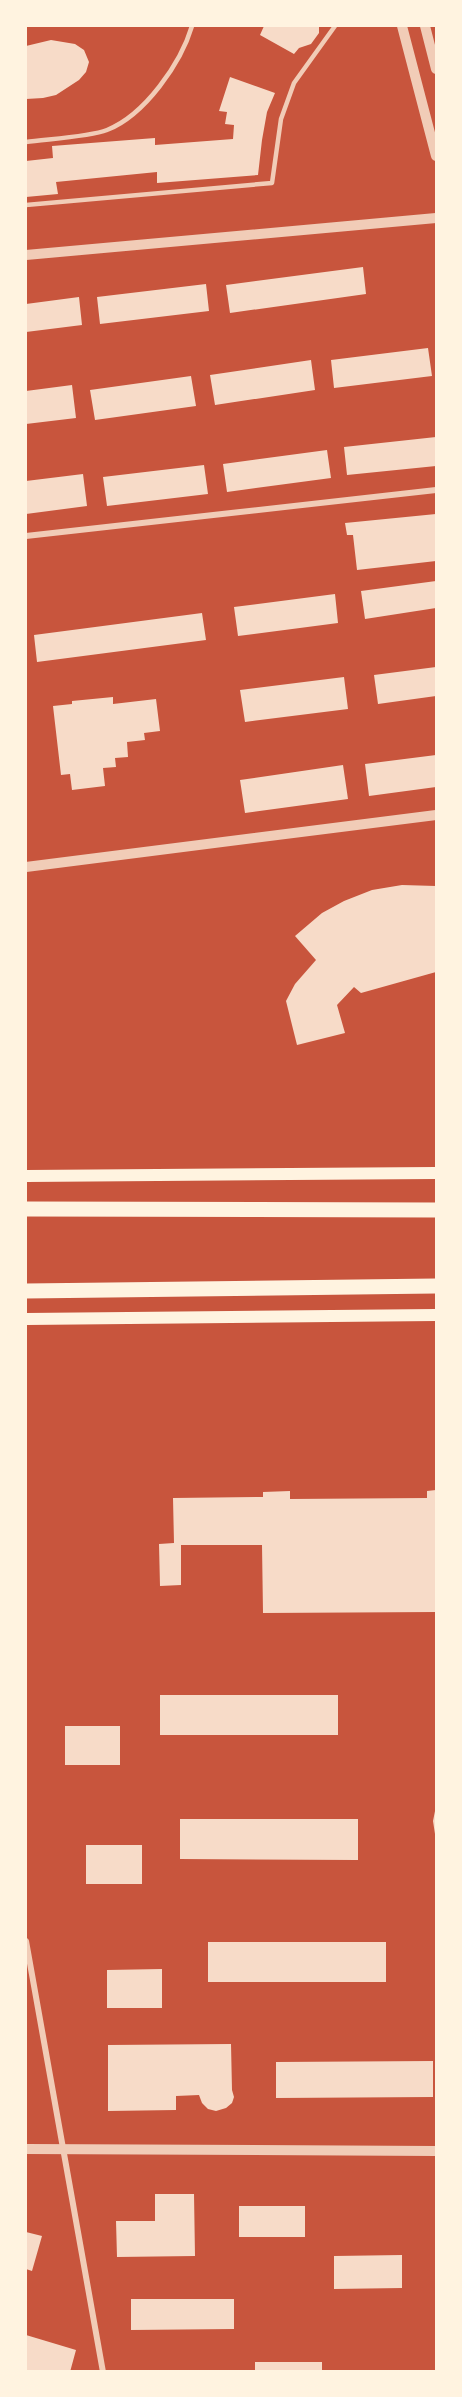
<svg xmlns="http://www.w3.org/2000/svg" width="462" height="2397" viewBox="0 0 462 2397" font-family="'Noto Sans',sans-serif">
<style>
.building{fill:#f7dbc8}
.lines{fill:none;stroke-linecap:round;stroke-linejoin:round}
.service{stroke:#f1ccb7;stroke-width:4.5}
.minor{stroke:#f1ccb7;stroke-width:6}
.tertiary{stroke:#f1ccb7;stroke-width:10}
.secondary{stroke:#fff3e0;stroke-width:12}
.primary{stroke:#fff3e0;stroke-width:15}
</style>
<rect width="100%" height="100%" fill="#c8553d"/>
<path class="building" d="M264 26H319V33L311 44 299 48 294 54 260 35Z
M51 40 75 44 84 50 89 62 86 72 79 80 56 95 43 98 26 99V46Z
M230 77 275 93 267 112 262 140 258 175 157 183V172L56 182 58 194 26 197V161L53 158 52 146 155 138V145L233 139 234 125 225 124 227 112 219 111Z
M363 267 366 294 230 313 226 285Z
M206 284 209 311 100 324 97 297Z
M79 297 82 325 26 332V304Z
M428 348 432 376 334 388 331 360Z
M311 360 315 390 215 405 210 375Z
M191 376 196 406 95 420 90 390Z
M72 385 76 418 26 424V391Z
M436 437V466L347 475 344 447Z
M327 450 331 478 227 492 223 464Z
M204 465 208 494 107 506 103 477Z
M83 474 87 506 26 514V481Z
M436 514V561L357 570 353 535H347L345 523Z
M436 581V608L365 619 361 591Z
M335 594 338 623 238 636 234 607Z
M202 613 206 640 37 662 34 635Z
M436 667V696L378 704 374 675Z
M344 677 348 709 245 722 240 690Z
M113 697V704L156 699 160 731 144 733 145 740 127 742 128 757 115 758 116 767 103 768 105 786 72 790 70 774 61 775 53 706 72 704V701Z
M436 755V787L369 796 365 764Z
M343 765 348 799 245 813 240 780Z
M402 885 436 886V972L361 993 354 987 337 1005 345 1033 297 1045 286 1001 295 984 316 960 295 936 322 913 344 901 372 890Z
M436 1490V1612L263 1613 262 1545H181V1585L160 1586 159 1544 174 1543 173 1498 263 1497V1492L290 1491V1499L427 1498V1491Z
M160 1695H338V1735H160Z
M65 1726H120V1765H65Z
M436 1806V1833L435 1834 433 1821Z
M180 1819H358V1860L180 1859Z
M86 1845H142V1884H86Z
M208 1942H386V1982H208Z
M162 1969V2008H107V1970Z
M231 2044 232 2090 234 2097 232 2103 226 2108 216 2111 208 2109 202 2103 199 2095 176 2096V2110L108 2111V2045Z
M433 2061V2097L276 2098V2062Z
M155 2194H194L195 2256 117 2257 116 2221H155Z
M239 2206H305V2237H239Z
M26 2232 42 2236 32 2271 26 2269Z
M402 2255V2288L334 2289V2256Z
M131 2299H234V2329L131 2330Z
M26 2335 76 2350 70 2372 26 2370Z
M255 2362H322V2372H255Z"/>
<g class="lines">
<path class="service" d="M26 142C47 139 89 137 107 130 145 115 181 63 192 26
M26 205 272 183 281 119 294 83 335 26"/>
<path class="minor" d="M26 536 436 490
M26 1941 103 2372"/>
<path class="tertiary" d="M402 26 436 156
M425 26 436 69
M26 255 436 218
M26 867 436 815
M26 2149 436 2151"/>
<path class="secondary" d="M26 1176 436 1173
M26 1319 436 1315"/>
<path class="primary" d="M26 1209 436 1210
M26 1291 436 1286"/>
</g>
<rect width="462" height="2397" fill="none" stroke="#fff3e0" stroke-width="54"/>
</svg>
